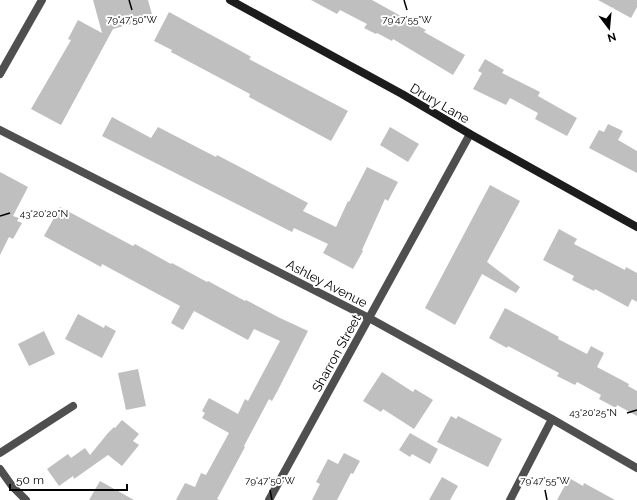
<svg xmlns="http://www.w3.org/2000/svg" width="637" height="500" viewBox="0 0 637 500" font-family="Raleway,sans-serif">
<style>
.building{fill:#bfbfbf}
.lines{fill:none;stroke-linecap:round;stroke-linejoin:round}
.street{stroke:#4f4f4f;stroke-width:8}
.secondary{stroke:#1c1c1c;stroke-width:8}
.ticks{fill:none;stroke:#000;stroke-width:1.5}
.labels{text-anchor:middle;stroke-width:4;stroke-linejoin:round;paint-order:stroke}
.street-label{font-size:13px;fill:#000;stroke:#fff}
.ticks-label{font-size:10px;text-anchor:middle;fill:#000;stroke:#fff;stroke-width:4;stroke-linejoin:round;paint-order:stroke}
</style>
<rect width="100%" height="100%" fill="#fff"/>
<path class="building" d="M93 0H148L153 18 113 29 61 125 31 109 71 40 68 39 78 20 102 33Z
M311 0H372L426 30 424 32 465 55 453 75 393 39 392 41 377 33 376 34 364 28 367 24 340 10 337 14Z
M598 0H637V7L631 18Z
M169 12 248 55 251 57 249 59 348 111 331 141 249 97 250 94 171 52 172 50 154 41Z
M485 59 504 70 502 73 540 92 538 96 577 118 567 136 535 119 538 113 510 98 506 105 473 89 482 73 478 71Z
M112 117 151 138 158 127 216 157 217 155 308 203 303 211 336 227 348 201 349 202 367 167 398 182 388 201 385 199 362 250 363 251 353 269 323 253 328 244 294 228 292 232 102 136Z
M608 124 623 131 618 140 637 151V173L589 148 599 130 604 132Z
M390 127 419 144 408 162 380 145Z
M0 172 28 187 13 216 19 218 17 221 22 223 13 239 9 237 0 255Z
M490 185 520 201 487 262 520 287 516 293 482 274 455 325 425 308Z
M60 207 133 246 135 244 171 264 172 263 207 282 208 281 245 301 246 300 280 318 308 331 279 388 272 401 269 399 244 446 245 447 217 499 220 500H176L185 483 195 487 201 473 206 475 229 433 202 418 205 413 202 411 209 398 238 414 245 399 248 401 280 341 254 329 248 340 194 311 183 330 171 323 180 306 102 264 101 267 44 236Z
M559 229 577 239 574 244 625 270 626 267 637 273V302L632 299 628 307 595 289 594 291 572 280 574 276 543 260Z
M505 308 559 337 558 339 587 354 591 346 604 353 597 367 629 384 628 386 637 391V416L617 405 616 408 599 399 601 395 577 382 575 385 557 376 559 373 508 346 507 348 489 338Z
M78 314 104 328 105 325 116 331 102 358 65 339Z
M44 331 55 354 29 366 18 344Z
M138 369 146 406 126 410 118 373Z
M382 372 413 392 415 389 433 400 414 429 383 409 381 412 363 401Z
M451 416 456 419 458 416 502 439 488 467 437 442Z
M122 420 139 434 133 441 139 445 122 466 108 455 74 479 73 476 59 486 47 469 68 454 71 458 85 448 90 455 108 433 114 427 115 428Z
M410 433 438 449 430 464 412 454 410 457 399 450Z
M344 453 360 461 353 474 351 473 337 500H312L320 484 316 482 328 459 338 464Z
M442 477 458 486 450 500H429Z
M569 478 583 486 584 483 615 500H557Z
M100 481 134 500H89Z"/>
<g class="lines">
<path class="street" d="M0 74 42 0
M0 130 369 318 552 419 637 468
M0 453 73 406
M0 469 12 486 26 500
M269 500 470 134
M510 500 552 419"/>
<path class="secondary" d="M230 0 402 94 470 134 637 227"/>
</g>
<path class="ticks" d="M129 0 132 10M404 0 407 10M0 216 10 213M627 413 637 410M270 490 272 500M545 490 547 500"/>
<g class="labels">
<g class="street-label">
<text transform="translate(440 103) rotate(30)" y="5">Drury Lane</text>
<text transform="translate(327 283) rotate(27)" y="5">Ashley Avenue</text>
<text transform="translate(336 353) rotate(-61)" y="5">Sharron Street</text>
</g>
</g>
<g class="ticks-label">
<text x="132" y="23">79°47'50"W</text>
<text x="407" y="23">79°47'55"W</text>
<text x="44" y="217">43°20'20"N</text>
<text x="593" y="416">43°20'25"N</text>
<text x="270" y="484">79°47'50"W</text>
<text x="545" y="484">79°47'55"W</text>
</g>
<g transform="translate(609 28) rotate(164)" stroke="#ffffff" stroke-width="3" paint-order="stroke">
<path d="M0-3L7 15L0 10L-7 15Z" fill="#000000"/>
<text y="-6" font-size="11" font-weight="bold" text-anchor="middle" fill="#000000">N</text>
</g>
<path d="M10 484v6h117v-6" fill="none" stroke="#000000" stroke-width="2"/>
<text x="16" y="484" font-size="12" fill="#000000" stroke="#ffffff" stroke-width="3" paint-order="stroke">50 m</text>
</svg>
